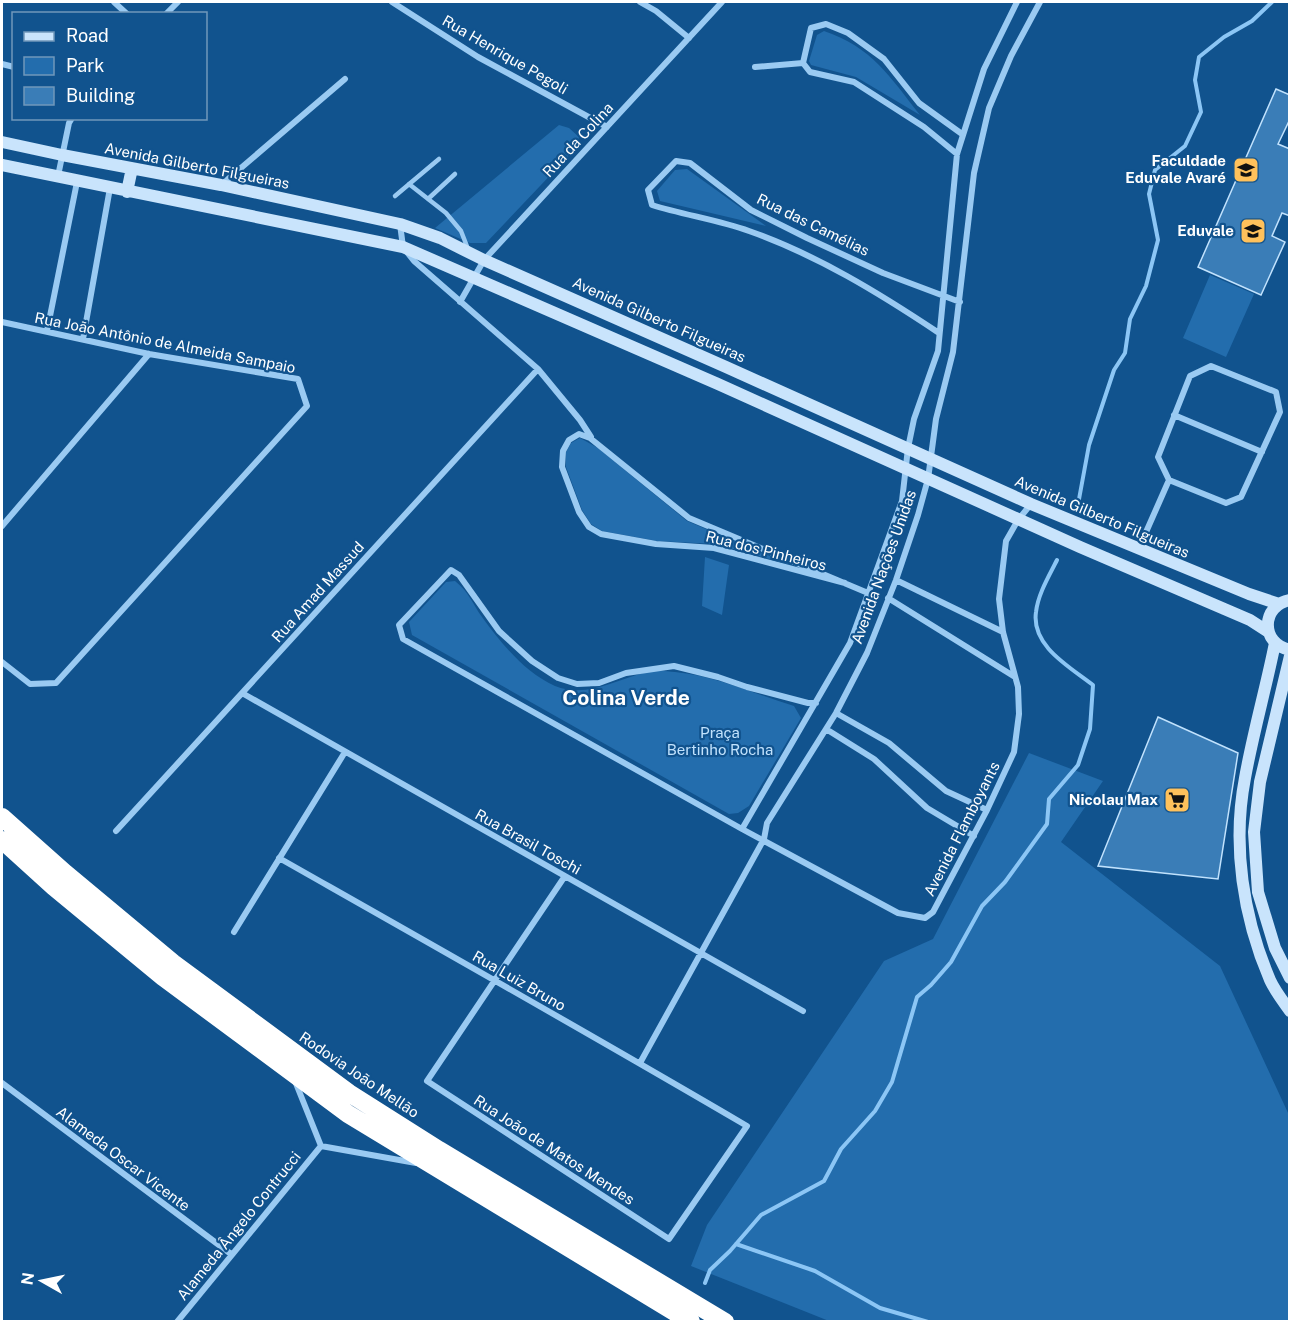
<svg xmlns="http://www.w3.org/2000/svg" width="1291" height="1323" viewBox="0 0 1291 1323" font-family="'Public Sans',sans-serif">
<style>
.green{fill:#236dad}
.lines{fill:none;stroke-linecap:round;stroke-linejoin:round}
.stream{stroke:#8cc6f5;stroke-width:4}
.building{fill:#3a7db7;stroke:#c1e2fd;stroke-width:1.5}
.lane{stroke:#9acaf2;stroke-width:4.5}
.street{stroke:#9acaf2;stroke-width:6}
.secondary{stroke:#c9e4fc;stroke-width:12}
.highway{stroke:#fff;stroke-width:18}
.labels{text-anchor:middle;stroke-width:4.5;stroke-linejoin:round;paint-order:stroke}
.street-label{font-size:15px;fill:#fff;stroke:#11538e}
.poi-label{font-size:15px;font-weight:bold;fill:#fff;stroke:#11538e;text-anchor:end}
.park-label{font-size:15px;fill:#c1e2fd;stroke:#11538e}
.district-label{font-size:21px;font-weight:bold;fill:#fff;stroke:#11538e}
</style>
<rect width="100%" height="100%" fill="#11538e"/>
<path class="green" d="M824 31C872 47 890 77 920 115L856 77 811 65 809 61 817 35Z
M559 125 569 128 579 137 577 147 486 243H470L435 228Z
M687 169 766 226 660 201 657 191 675 170Z
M1210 275 1254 294 1226 357 1183 338Z
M580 438 598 448 687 521 791 565 715 544 657 541 602 531 591 524 582 510 566 467V452L571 443Z
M705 557 729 565 722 615 702 606Z
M455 581C469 592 472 603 482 617 501 643 525 673 555 686 586 698 614 681 643 673 652 670 666 671 675 672 717 676 754 694 794 706L801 718 749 806 738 813 729 814 412 635 409 622 446 582Z
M1029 753 1103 781 1061 842 1220 966 1289 1115V1321H829L691 1266 707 1225 884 961 933 939Z"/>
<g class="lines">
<path class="stream" d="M1077 510 1089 445 1114 370 1125 353 1130 319 1146 286 1158 240 1149 194 1155 170 1185 146 1201 112 1195 80 1199 57 1224 37 1252 21 1272 2
M736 1244 815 1271 880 1308 928 1322
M705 1283 710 1270 730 1251 761 1215 824 1181 841 1149 875 1111 892 1082 917 997 931 985 951 962 982 906 1005 882 1047 824 1049 799 1078 765 1090 729 1093 685C1070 667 1031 646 1036 612 1038 594 1049 576 1057 560"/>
</g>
<path class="building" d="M1276 89 1290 95V119L1278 144 1290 149V216L1282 213 1272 236 1285 242 1261 295 1198 267Z
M1158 717 1238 753 1218 879 1098 866Z"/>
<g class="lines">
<path class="lane" d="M409 184 446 213 461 231 468 249
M395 196 439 159
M428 199 455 174"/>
<path class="street" d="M114 2 127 14
M392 2 478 57 607 127
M640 2 656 11 689 38
M166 14 178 2
M2 64 14 67
M755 67 803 63
M957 154 924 127 854 82 810 72 803 63 811 28 826 24 848 33 884 59 919 103 962 134
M58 176 69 123 72 118
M221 185 345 79
M400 224 403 247 414 261 538 369 580 420 591 437
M460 302 484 260 722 2
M2 322 149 354 298 379 307 406 56 683 30 684 2 662
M47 331 77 182
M939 333C879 293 817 255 749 231 718 220 684 215 652 205L648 190 676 161 690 163 751 210 807 238 883 273 960 302
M83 339 110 188
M1211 366 1276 392 1280 412 1241 497 1226 503 1169 480 1158 457 1190 376Z
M1174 415 1262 452
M2 526 149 354
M1139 548 1169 480
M896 580 1003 632
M845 583 714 548 656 544 601 534 589 527 579 512 562 467 563 451 569 440 579 434 590 438 689 518 868 593
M888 598 1015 677
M242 693 803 1011
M816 703H808L747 687 718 677 674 666 626 673 599 683 577 684 558 678 532 661 499 631 459 575 451 570 399 625 403 639 742 829 898 913 925 918 933 912 987 810 1014 752 1019 714 1018 687 1003 632 999 599 1006 541 1018 520 1031 504
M836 713 889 743 946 791 987 810
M826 729 874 759 927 808 974 836
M742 829 850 643 902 501 908 448 914 419 938 351 957 154 984 69 1017 2
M116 831 538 369
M279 858C436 947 592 1035 747 1126L669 1239 427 1081 565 876
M234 932 345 752
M640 1063 764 839 767 823 836 713 867 653 896 580 918 515 928 479 936 419 953 352 974 173 989 108 1011 56 1040 2
M295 1081 321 1146 416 1163
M2 1083 231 1254
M177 1322 321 1146"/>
<path class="secondary" d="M2 142 62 155 221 185 400 224 440 238 484 260 726 367 1031 504 1249 594 1279 604
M2 165 403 247 718 384 1080 547 1250 620 1267 631
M127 192 132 168
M1290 600C1261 605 1260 644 1290 650
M1275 643C1266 688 1253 733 1245 778 1232 845 1243 917 1270 980 1275 991 1283 1001 1290 1011
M1290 656 1260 782 1254 832 1258 892 1275 948 1290 978"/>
<path class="highway" d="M2 817 65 873 173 963 349 1093 439 1150 725 1322
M2 840 54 887 163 977 348 1114 691 1322"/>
</g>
<defs>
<g id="university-square" transform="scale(1.35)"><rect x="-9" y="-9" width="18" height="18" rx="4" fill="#ffc15b" stroke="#11538e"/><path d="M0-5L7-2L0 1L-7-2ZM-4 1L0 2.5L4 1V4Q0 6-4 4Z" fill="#111"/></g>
<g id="school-square" transform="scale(1.35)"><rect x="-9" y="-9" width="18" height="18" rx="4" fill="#ffc15b" stroke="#11538e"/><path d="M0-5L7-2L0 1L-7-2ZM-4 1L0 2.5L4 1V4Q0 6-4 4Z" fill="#111"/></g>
<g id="supermarket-square" transform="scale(1.35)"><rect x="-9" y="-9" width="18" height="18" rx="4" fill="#ffc15b" stroke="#11538e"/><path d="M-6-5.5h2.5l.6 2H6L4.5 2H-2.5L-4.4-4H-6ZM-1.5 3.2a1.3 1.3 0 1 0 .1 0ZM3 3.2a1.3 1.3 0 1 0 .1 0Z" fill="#111"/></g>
</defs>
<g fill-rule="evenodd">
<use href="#university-square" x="1246" y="170"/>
<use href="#school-square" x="1253" y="231"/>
<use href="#supermarket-square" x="1177" y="800"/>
</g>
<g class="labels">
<g class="street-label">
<text transform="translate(505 55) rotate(30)" y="5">Rua Henrique Pegoli</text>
<text transform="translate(578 140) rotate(-47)" y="5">Rua da Colina</text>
<text transform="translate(197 166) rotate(11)" y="5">Avenida Gilberto Filgueiras</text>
<text transform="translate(813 225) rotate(26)" y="5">Rua das Camélias</text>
<text transform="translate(659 320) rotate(24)" y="5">Avenida Gilberto Filgueiras</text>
<text transform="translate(165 343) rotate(11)" y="5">Rua João Antônio de Almeida Sampaio</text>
<text transform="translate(1102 517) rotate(23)" y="5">Avenida Gilberto Filgueiras</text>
<text transform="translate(766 551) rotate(14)" y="5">Rua dos Pinheiros</text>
<text transform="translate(884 567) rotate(-70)" y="5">Avenida Nações Unidas</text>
<text transform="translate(318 592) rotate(-48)" y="5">Rua Amad Massud</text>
<text transform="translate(962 829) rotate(-63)" y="5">Avenida Flamboyants</text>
<text transform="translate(528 842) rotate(29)" y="5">Rua Brasil Toschi</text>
<text transform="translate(519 981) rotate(30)" y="5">Rua Luiz Bruno</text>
<text transform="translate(359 1075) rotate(34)" y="5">Rodovia João Mellão</text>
<text transform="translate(554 1150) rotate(33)" y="5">Rua João de Matos Mendes</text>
<text transform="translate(123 1159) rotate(37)" y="5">Alameda Oscar Vicente</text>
<text transform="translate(239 1226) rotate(-51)" y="5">Alameda Ângelo Contrucci</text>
</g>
<g class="poi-label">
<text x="1226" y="166">Faculdade<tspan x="1226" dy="17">Eduvale Avaré</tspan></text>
<text x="1234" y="236">Eduvale</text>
<text x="1158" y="805">Nicolau Max</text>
</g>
<g class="park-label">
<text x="720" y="738">Praça<tspan x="720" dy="17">Bertinho Rocha</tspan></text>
</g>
<g class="district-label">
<text x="626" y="705">Colina Verde</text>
</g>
</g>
<rect width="1291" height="1323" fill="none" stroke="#ffffff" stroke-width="6"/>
<rect x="12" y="12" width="195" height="108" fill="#11538e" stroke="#7098bb" stroke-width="1.5"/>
<rect x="24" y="32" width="30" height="9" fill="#c9e4fc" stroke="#7098bb" stroke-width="1.5"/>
<text x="66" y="42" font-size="18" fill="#ffffff">Road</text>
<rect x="24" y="57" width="30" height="18" fill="#236dad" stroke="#7098bb" stroke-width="1.5"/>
<text x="66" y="72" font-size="18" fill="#ffffff">Park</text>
<rect x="24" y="87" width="30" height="18" fill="#3a7db7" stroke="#7098bb" stroke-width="1.5"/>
<text x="66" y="102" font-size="18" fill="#ffffff">Building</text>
<g transform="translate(42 1281) rotate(279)" stroke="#11538e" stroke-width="4.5" paint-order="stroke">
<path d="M0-4.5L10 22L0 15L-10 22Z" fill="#ffffff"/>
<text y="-9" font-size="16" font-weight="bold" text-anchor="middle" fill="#ffffff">N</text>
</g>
</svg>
